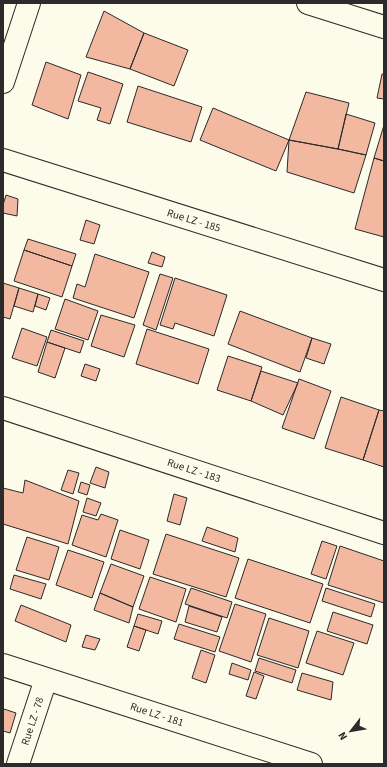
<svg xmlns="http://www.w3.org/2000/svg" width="387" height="767" viewBox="0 0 387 767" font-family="'Source Sans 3',sans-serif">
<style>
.building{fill:#f2b8a0;stroke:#2b2b2b}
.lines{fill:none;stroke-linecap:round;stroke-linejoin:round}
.minor-casing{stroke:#2b2b2b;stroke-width:24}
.minor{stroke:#fdfbea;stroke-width:22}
.labels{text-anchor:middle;stroke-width:3;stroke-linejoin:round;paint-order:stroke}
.street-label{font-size:11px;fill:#2b2b2b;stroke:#fdfbea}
</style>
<rect width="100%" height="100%" fill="#fdfbea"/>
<path class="building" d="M104 11 144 33 130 69 86 57Z
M144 33 188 50 174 86 130 69Z
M46 62 81 75 68 119 32 105Z
M88 72 123 84 110 124 97 120 101 108 78 101Z
M382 74H384V99L377 98Z
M138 86 202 107 191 142 127 122Z
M306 92 349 103 338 149 289 140Z
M213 108 289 140 276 171 200 140Z
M346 114 375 123 366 155 338 149Z
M384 125V161L374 158Z
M289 140 338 149 366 155 354 193 287 172Z
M374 158 384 161V237L355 229Z
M6 195 18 199 17 216 3 213V205Z
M86 220 100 225 94 244 80 240Z
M28 239 76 254 72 266 24 250Z
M24 250 72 266 62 297 14 281Z
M152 252 165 257 162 267 148 263Z
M95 254 149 272 134 318 73 298 77 284 85 287Z
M160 274 173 278 156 330 143 325Z
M175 278 227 295 214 336 175 323 173 329 160 325Z
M3 283 19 288 10 319 3 317Z
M19 288 38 294 33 312 14 306Z
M38 294 50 298 46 310 35 306Z
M65 299 98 311 88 340 55 329Z
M240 311 312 338 300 372 228 344Z
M101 315 135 325 124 357 91 346Z
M22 328 47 337 37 366 12 358Z
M147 329 209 349 198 384 136 364Z
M51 330 84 341 80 353 47 342Z
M312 338 331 344 324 364 306 358Z
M47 342 65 348 55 378 38 372Z
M228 356 262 367 251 401 217 390Z
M85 364 100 369 96 381 81 376Z
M261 371 298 383 283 415 251 401Z
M299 379 331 391 314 439 282 428Z
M341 397 379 410 363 460 325 448Z
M379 410 384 411V467L363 460Z
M96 467 109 472 105 488 90 483Z
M68 470 79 473 73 494 61 490Z
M25 480 79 501 68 544 3 524V488L23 493Z
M81 482 90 485 87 495 78 492Z
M174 494 187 498 180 525 167 521Z
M87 498 101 503 96 516 83 512Z
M101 514 118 520 106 557 72 545 82 515 98 520Z
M207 527 238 538 235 552 202 541Z
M120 530 149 540 140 569 111 559Z
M166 534 239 558 226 597 153 574Z
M27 537 59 547 49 580 16 570Z
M322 541 337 546 326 579 311 574Z
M340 546 384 561V603L328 585Z
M68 550 104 562 92 598 56 585Z
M248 559 323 584 310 623 235 598Z
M111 564 144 576 133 607 100 593Z
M14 575 46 584 41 599 10 589Z
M150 577 186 589 176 622 139 609Z
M191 588 232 602 227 618 185 604Z
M326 588 375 604 371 617 322 601Z
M100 593 133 607 129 623 94 610Z
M235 604 266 614 251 662 219 651Z
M21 605 71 625 66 642 15 621Z
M189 606 222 617 217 632 185 622Z
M333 612 373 625 367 644 327 631Z
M138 614 162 621 158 634 134 626Z
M269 618 309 631 298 668 257 655Z
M179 624 220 637 215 652 174 639Z
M134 626 146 630 139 651 127 647Z
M317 631 354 643 343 675 306 663Z
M86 635 100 639 95 650 82 647Z
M201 650 215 655 206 683 192 678Z
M259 658 296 670 292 683 255 671Z
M232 663 251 670 248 680 229 674Z
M254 672 264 676 256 699 246 696Z
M302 673 333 682 331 700 297 690Z
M4 709 16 713 10 733 3 731V712Z"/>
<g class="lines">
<g class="minor-casing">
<path id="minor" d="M308 3 384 27
M3 82 29 3
M3 160 384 280
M3 408 384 533
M3 665 311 764
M18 764 46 679"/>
</g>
<use href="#minor" class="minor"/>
</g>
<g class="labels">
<g class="street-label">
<text transform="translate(194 220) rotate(17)" y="4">Rue LZ - 185</text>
<text transform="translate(194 470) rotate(18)" y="4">Rue LZ - 183</text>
<text transform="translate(157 714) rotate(18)" y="4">Rue LZ - 181</text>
<text transform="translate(32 721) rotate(-72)" y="4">Rue LZ - 78</text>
</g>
</g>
<rect width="387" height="767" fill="none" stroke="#2b2b2b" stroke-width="8"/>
<g transform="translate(351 731) rotate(239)" stroke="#fdfbea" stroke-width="3" paint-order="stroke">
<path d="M0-3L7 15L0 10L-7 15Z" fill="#2b2b2b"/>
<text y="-6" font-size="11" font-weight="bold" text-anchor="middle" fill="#2b2b2b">N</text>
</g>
</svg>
